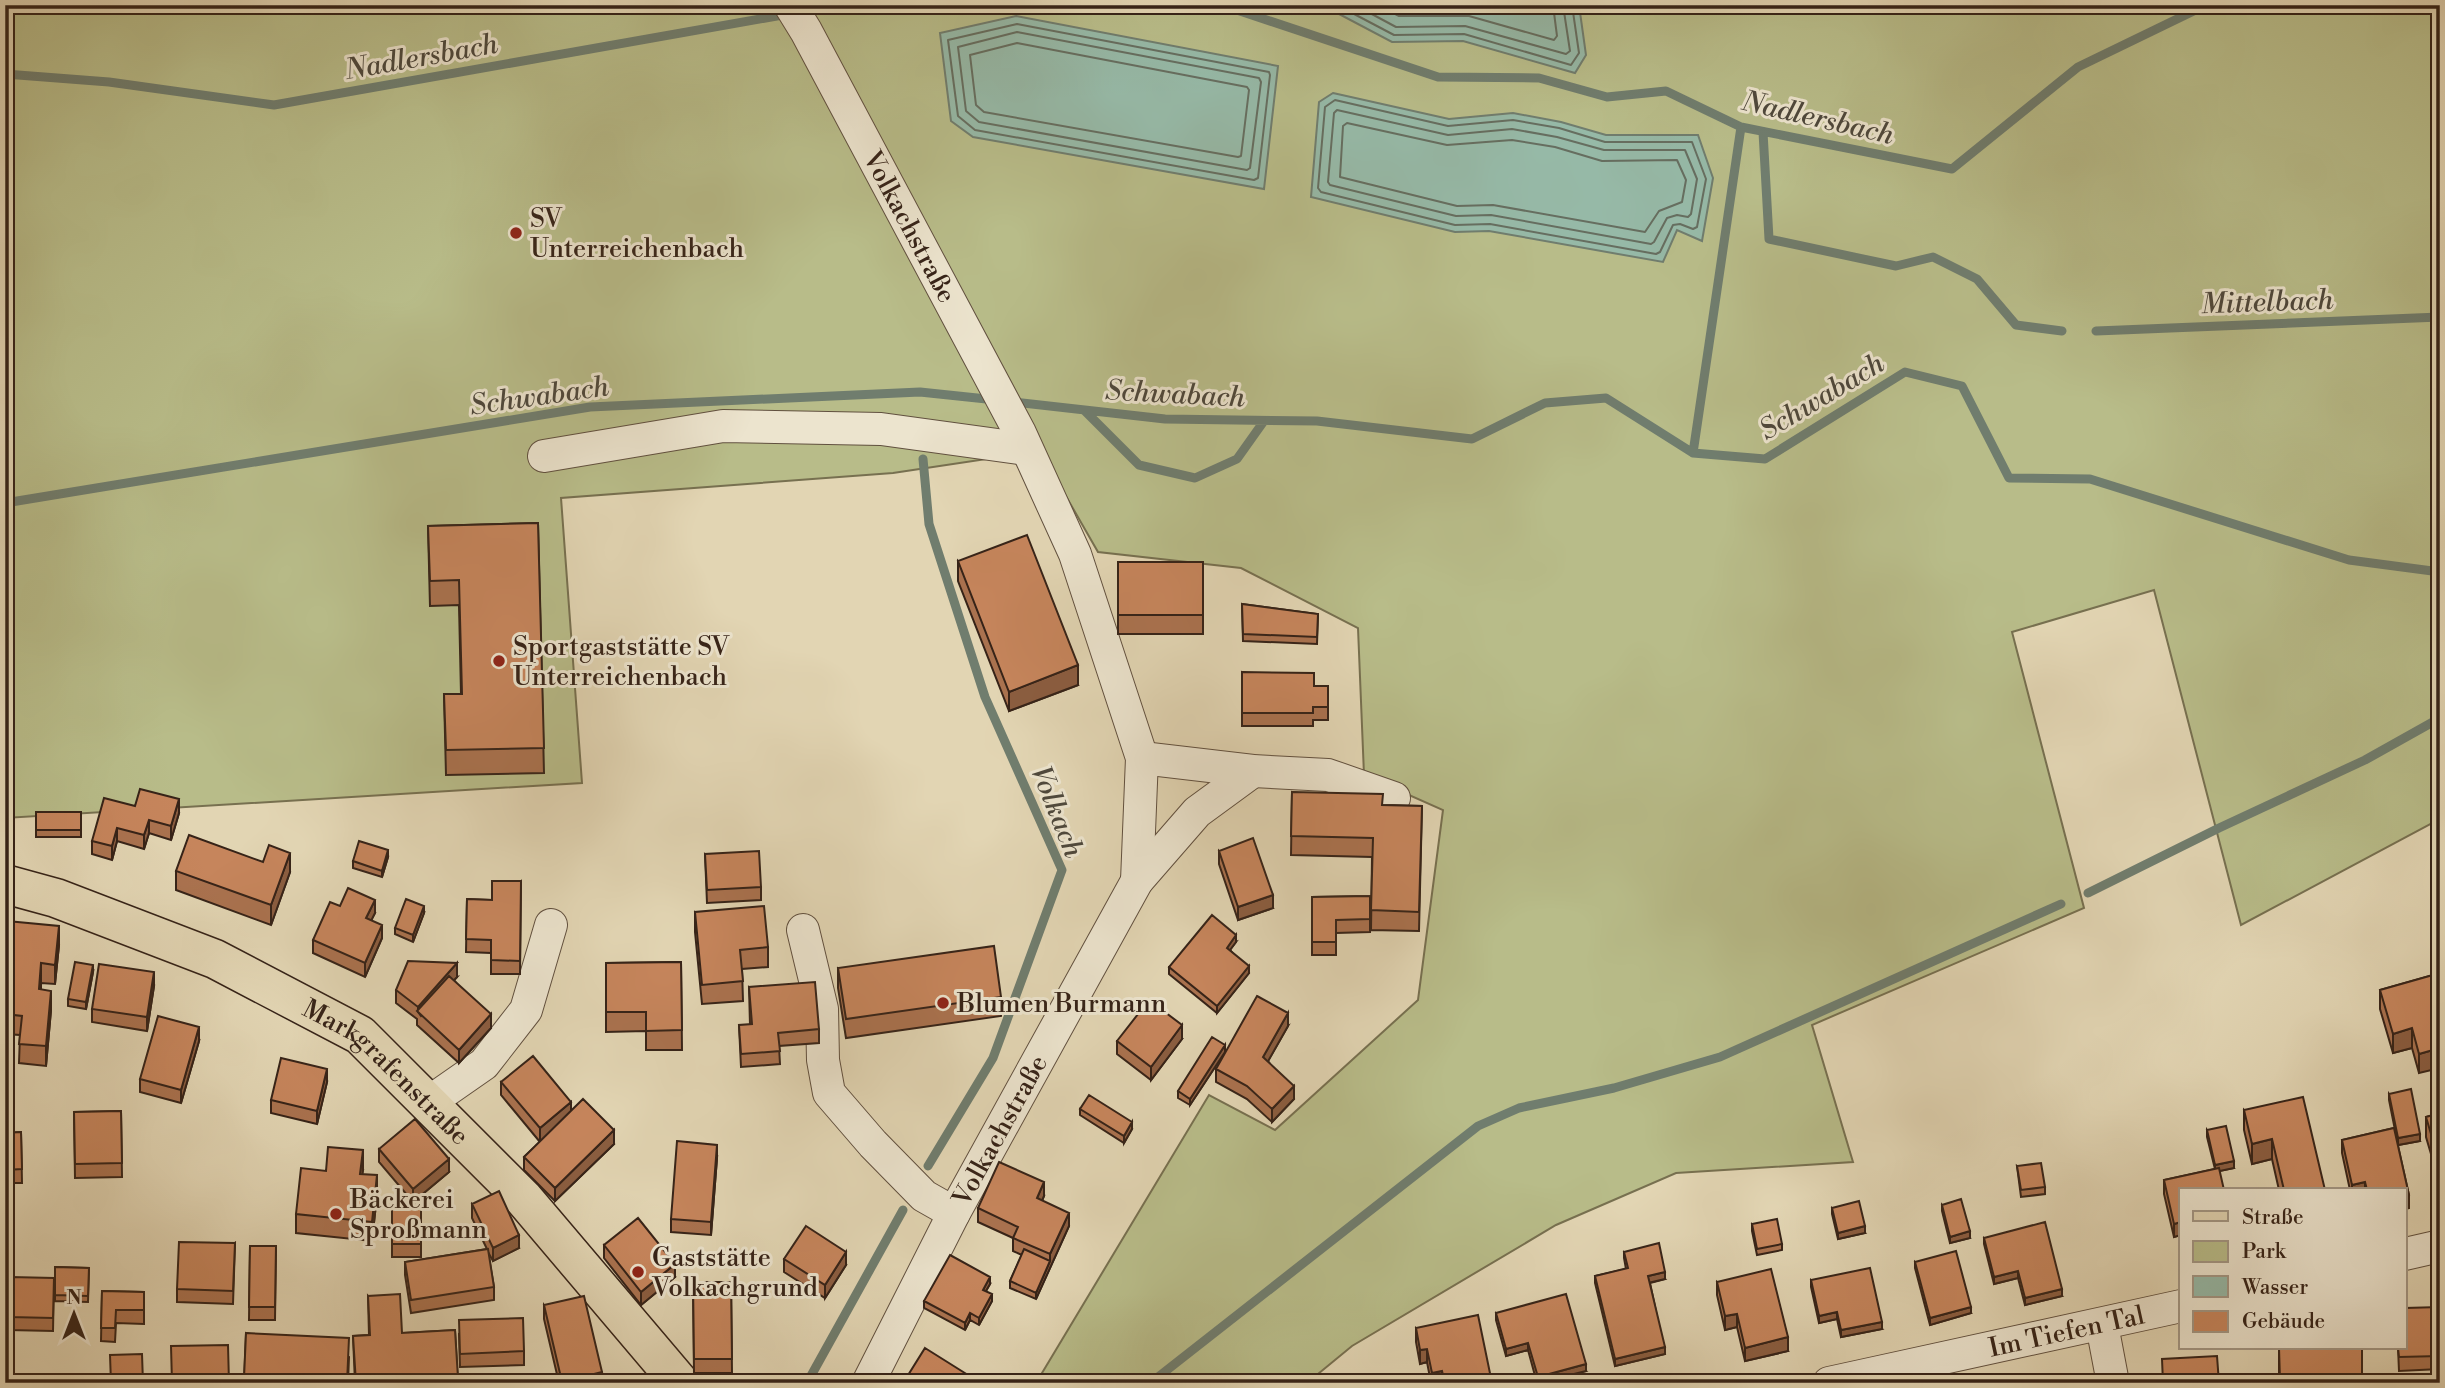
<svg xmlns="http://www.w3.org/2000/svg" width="2445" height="1388" viewBox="0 0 2445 1388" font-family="'Libre Bodoni',serif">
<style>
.green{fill:#b8bc89;stroke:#777050;stroke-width:2}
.water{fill:#96b9a7;stroke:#707d6e;stroke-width:2}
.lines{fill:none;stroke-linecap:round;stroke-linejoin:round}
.shore{stroke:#666e60;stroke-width:2}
.stream{stroke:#707d6e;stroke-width:9}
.minor-casing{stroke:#61503f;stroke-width:34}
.major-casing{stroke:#362318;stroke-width:41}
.minor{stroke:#ece4ce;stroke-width:32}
.major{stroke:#e2d5b3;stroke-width:38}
.wall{fill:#aa724f;stroke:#362318;stroke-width:2}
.shaded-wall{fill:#8b5d40;stroke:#362318;stroke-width:2}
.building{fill:#c6855c;stroke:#362318;stroke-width:2}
.poi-dot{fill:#8f2418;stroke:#ece4ce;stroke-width:2.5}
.labels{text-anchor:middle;stroke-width:6;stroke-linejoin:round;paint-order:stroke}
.poi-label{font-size:26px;fill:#362318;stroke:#ece4ce;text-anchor:start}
.street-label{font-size:26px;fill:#362318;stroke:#ece4ce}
.water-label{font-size:28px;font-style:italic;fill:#4e483c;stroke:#ece4ce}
</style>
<rect width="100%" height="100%" fill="#e2d5b3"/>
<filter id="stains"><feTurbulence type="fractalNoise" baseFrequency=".00286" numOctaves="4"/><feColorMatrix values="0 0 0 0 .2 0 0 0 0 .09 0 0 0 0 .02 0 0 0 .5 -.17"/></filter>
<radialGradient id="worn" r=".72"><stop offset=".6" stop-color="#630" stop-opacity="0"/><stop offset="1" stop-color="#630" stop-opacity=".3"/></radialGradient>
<path class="green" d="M5 5H2440V819L2241 925 2154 590 2012 632 2084 908 1812 1025 1853 1162 1676 1173 1556 1225 1352 1346 1307 1383H1036L1209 1095 1275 1130 1418 1000 1443 810 1364 775 1358 628 1241 568 1098 552 1040 451 893 473 561 498 582 783 5 818Z"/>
<path class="water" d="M1322 5H1579L1586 55 1575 73 1463 41 1392 42Z
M1016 16 1278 66 1264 189 973 137 951 121 940 33Z
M1333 93 1449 119 1513 113 1561 122 1606 135H1698L1713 178 1702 241 1677 230 1663 262 1489 231 1455 232 1311 197 1319 102Z"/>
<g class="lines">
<path class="shore" d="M1337 5 1394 35 1464 34 1571 65 1579 53 1572 5
M1355 5 1396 27 1465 26 1566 54 1570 51 1563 5
M1378 5 1399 16H1469L1554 40 1557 36 1553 5
M1017 24 1269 72 1270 75 1258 178 1254 180 975 130 958 116 948 40Z
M1017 32 1259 78 1261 82 1250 168 1247 170 979 122 966 111 958 47Z
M1017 43 1247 87 1249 90 1241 156 1238 157 984 112 976 105 970 55Z
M1335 100 1448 126 1513 120 1559 128 1605 142H1692L1706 179 1697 227 1693 229 1680 224 1673 225 1660 252 1656 254 1490 224 1455 225 1321 192 1318 188 1325 107Z
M1337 110 1448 135 1512 129 1557 137 1604 150H1685L1697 179 1691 214 1688 217 1677 215 1667 218 1654 242 1651 244 1491 215 1456 216 1330 185 1328 182 1334 113Z
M1347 123 1447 145 1512 140 1555 147 1602 161 1677 160 1686 180 1682 202 1659 211 1645 232 1493 205 1457 206 1340 177 1343 126Z"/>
<path class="stream" d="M1222 5 1438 77 1539 78 1607 97 1666 91 1741 127 1952 169 2078 67 2206 5
M802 12 842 5
M5 74 109 82 274 105 788 14
M1763 132 1769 239 1896 266 1933 257 1977 279 2016 325 2062 331
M2096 331 2440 317
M1013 402 1165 419 1317 421 1472 439 1545 403 1606 398 1693 453 1765 459 1905 372 1962 386 2009 478 2090 479 2349 560 2440 572
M1084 410 1139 465 1195 478 1237 459 1264 421
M1693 453 1741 127
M923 459 929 524 985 697 1062 870 993 1058 928 1166
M5 503 590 407 920 392 996 400
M2088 893 2219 828 2365 760 2440 718
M1153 1381 1478 1126 1519 1108 1614 1088 1720 1057 2061 904
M807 1383 903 1210"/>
<g class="minor-casing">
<g id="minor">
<path id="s1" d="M790 5 806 31 1020 433 1075 554 1142 758 1137 881"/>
<path d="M544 456 723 426 881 429 1026 449"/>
<path d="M1142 758 1253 771 1328 775 1394 798"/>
<path d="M803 930 822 1009 823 1060 829 1093 873 1144 924 1196 954 1213"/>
<path d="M428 1103 484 1064 526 1010 551 925"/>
<path d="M2405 1254 2440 1246"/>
<path d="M2102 1325 2113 1383"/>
<path id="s2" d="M868 1383 954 1213 1137 881 1197 812 1253 771"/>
<path id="s3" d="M1829 1383 2181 1306"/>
</g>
</g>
<g class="major-casing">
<g id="major">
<path id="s4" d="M5 884 56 898 215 959 360 1035 524 1199 680 1383"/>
</g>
</g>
<use href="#minor" class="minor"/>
<use href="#major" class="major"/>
</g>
<path class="wall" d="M538 523 544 773 446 775 444 694H461L459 605 430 606 428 526Z
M958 561 1078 685 1009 711 958 581Z
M1118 562H1203V634H1118Z
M1242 604 1318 614 1317 644 1243 641Z
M1242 672 1314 686H1328V720H1313V726H1242Z
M1292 792 1383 805 1422 806 1419 931 1371 930 1372 857 1291 855Z
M135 806 179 813 171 840 149 833 144 849 117 841 112 860 92 854V841Z
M36 812H81V837H36Z
M1219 851 1273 908 1238 920 1219 864Z
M705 854 761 887V900L707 903Z
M388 857 382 877 353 868V861Z
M263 862 290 872 271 925 176 890V871Z
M521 881 520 974H491V953L466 952 467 899 492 900Z
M1370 896V932L1336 933V955H1312V897Z
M340 906 375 913 371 920 382 938 365 977 313 953V940Z
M695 912 768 947V967L742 969 743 1001 702 1004 695 932Z
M424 913 413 942 395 934V928Z
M5 939 59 945 55 984 41 983V989L51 1010 46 1066 19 1063 20 1035 5 1034V987L12 988V980L5 979Z
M1236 942 1230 950 1249 973 1217 1013 1169 974V967Z
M681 962 682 1050H646V1031L606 1032V963Z
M838 968 1001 997V1016L846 1038 838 988Z
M93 972 86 1009 68 1006V999Z
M2440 973 2419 1073 2412 1048 2393 1053 2380 1009V990Z
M457 977 454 980 491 1028 459 1063 417 1025V1019L396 1003V990Z
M154 986 147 1031 92 1022V1009Z
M749 987 819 1029V1043L779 1046 780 1064 741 1067 739 1025H750Z
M1288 1026 1268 1061 1294 1099 1272 1122 1247 1099 1216 1082V1069Z
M1182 1039 1151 1080 1117 1054V1041Z
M199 1041 181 1103 140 1092V1079Z
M1225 1052 1190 1105 1178 1098V1091Z
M327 1082 317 1124 271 1113V1100Z
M501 1082 571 1111 614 1144 555 1201 524 1170V1157L540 1142 501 1095Z
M2389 1094 2420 1141 2398 1145 2389 1100Z
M1080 1109 1132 1129 1124 1143 1080 1115Z
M2244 1110 2325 1190H2279L2272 1159 2252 1164 2244 1130Z
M121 1111 122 1177 75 1178 74 1112Z
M2440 1113 2439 1181 2426 1137V1117Z
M2394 1128 2409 1195V1208L2405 1209V1190H2350L2342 1153V1140Z
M2207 1130 2234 1168 2219 1171 2181 1190V1235L2174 1237 2164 1194V1180L2215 1169 2207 1137Z
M21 1132 22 1183H5V1133Z
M379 1149 449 1172 413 1202 379 1162Z
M717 1158 711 1235 671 1232V1219Z
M2017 1166 2045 1187V1194L2021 1197Z
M363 1170 362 1174 377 1195 372 1241 296 1233V1214L326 1171Z
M1044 1196 1042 1201 1069 1226 1036 1299 1010 1288V1281L1022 1255 1013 1251V1238L978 1222V1208Z
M392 1204H421V1257H392Z
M472 1204 519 1248 493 1261 488 1252 494 1287V1300L411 1313 405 1275V1262L487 1249 472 1218Z
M1942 1205 1970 1238 1950 1243 1942 1211Z
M1832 1208 1865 1233 1838 1239 1832 1214Z
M1752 1224 1782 1244V1250L1757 1255 1752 1231Z
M1984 1238 2062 1296 2025 1305 2018 1278 1994 1284 1984 1244Z
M235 1243 233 1304 177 1302V1289Z
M604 1245 675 1277 641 1305 604 1258Z
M250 1246H276L275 1320H249Z
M1624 1252 1665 1279 1650 1283 1665 1354 1615 1366 1595 1283V1276L1626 1269 1624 1258Z
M784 1259 846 1265 825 1298 784 1272Z
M1915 1262 1971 1313 1930 1325 1915 1268Z
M55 1267 89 1268 88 1302 55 1301Z
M54 1278 53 1331 9 1330V1317Z
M1811 1280 1882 1329 1841 1337 1837 1319 1819 1323 1811 1287Z
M693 1282H731L732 1373H694Z
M1717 1282 1788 1351 1745 1361 1737 1327 1725 1330 1717 1295Z
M990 1284 986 1291 992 1301 979 1325 970 1320 965 1330 924 1308V1301Z
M102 1291 144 1292V1324L116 1323 115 1342 101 1341Z
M368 1296 402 1333 455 1330 458 1383H355L353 1336 369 1335Z
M544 1305 602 1383H559L544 1319Z
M2440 1307V1369L2399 1371 2398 1348Z
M1496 1313 1586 1371 1541 1383H1537L1528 1350 1506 1356 1496 1320Z
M1416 1328 1492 1383H1431L1427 1362 1420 1364 1416 1342Z
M246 1333 349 1357 348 1383H244Z
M459 1334 524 1351V1365L460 1367Z
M2279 1348H2362V1383H2279Z"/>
<path class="shaded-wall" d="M1078 665V685L1009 711V692Z
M179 799V813L171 840V826Z
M149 820V833L144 849V835Z
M117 828V841L112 860V846Z
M388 850V857L382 877V871Z
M290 853V872L271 925V905Z
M1273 895V908L1238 920V907Z
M375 900V913L366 931V918Z
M424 906V913L413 942V935Z
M382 925V938L365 977V963Z
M59 926V945L55 984V965Z
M1236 935V942L1227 954V948Z
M41 963V983L39 1009V989Z
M457 963V977L421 1016 418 1012V1007Z
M93 965V972L86 1009V1002Z
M1249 966V973L1217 1013V1006Z
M154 972V986L147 1031V1017Z
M51 991V1010L46 1066V1046Z
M1288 1013V1026L1263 1070V1057Z
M491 1014V1028L459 1063V1050Z
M1182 1025V1039L1151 1080V1067Z
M199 1027V1041L181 1103V1090Z
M2412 1028V1048L2393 1053V1034Z
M1225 1045V1052L1190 1105V1099Z
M2440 1048V1068L2419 1073V1054Z
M327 1069V1082L317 1124V1111Z
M1294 1086V1099L1272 1122V1109Z
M571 1102V1115L540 1142V1128Z
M1132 1122V1129L1124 1143V1136Z
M614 1130V1144L555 1201V1188Z
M2420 1134V1141L2398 1145V1138Z
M2272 1139V1159L2252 1164V1144Z
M717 1145V1158L711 1235V1222Z
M363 1150V1170L360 1193V1174Z
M449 1159V1172L413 1202V1189Z
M2234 1161V1168L2215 1172V1165Z
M2439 1161H2440V1180L2439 1181Z
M377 1175V1195L372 1241V1222Z
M1044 1182V1196L1037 1212V1198Z
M2365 1182V1190H2352V1185Z
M2409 1195V1208L2405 1209V1196Z
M1069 1213V1226L1036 1299V1293L1050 1261V1254Z
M2181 1222V1235L2174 1237V1224Z
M1865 1226V1233L1838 1239V1233Z
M1970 1231V1238L1950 1243V1237Z
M519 1235V1248L493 1261V1248Z
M846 1252V1265L825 1298V1285Z
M675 1264V1277L641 1305V1292Z
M2018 1271V1278L1994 1284V1277Z
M1665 1272V1279L1648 1283V1276Z
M990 1277V1284L983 1296V1290Z
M2062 1289V1296L2025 1305V1298Z
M992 1294V1301L979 1325V1318Z
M1971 1307V1313L1930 1325V1318Z
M1837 1312V1319L1819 1323V1316Z
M970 1313V1320L965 1330V1323Z
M1737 1314V1327L1725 1330V1316Z
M1882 1322V1329L1841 1337V1330Z
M1788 1337V1351L1745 1361V1348Z
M1528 1343V1350L1506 1356V1349Z
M1665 1347V1354L1615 1366V1359Z
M1427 1349V1362L1420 1364V1350Z
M1586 1364V1371L1538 1383V1377Z
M1442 1371V1383H1432V1373Z
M602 1372V1383H562V1382Z"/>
<path class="building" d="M538 523 544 748 446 750 444 694H462L459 580 430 581 428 526Z
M1027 535 1078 665 1009 692 958 561Z
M1118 562H1203V615H1118Z
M1242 604 1318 614 1317 637 1243 634Z
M1242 672 1314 673V686H1328V707H1313V713H1242Z
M140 789 179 799 171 826 149 820 144 835 117 828 112 846 92 841 104 798 135 806Z
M1292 792 1383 794 1382 805 1422 806 1419 912 1371 910 1373 838 1291 836Z
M36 812H81V830H36Z
M189 835 263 862 269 845 290 853 271 905 176 871Z
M1253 838 1273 895 1238 907 1219 851Z
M359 841 388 850 382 871 353 861Z
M759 851 761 887 707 890 705 854Z
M492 881H521L520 961 491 960V940L466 939 467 899 492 900Z
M348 888 375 900 366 918 382 925 365 963 313 940 330 902 340 906Z
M1370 896V919L1336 920V942H1312V897Z
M406 899 424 906 413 935 395 928Z
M764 906 768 947 740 950 743 981 702 985 695 912Z
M1212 915 1236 935 1227 948 1249 966 1217 1006 1169 967Z
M7 921 59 926 55 965 41 963 39 989 51 991 46 1046 19 1044 22 1016 5 1014V987L12 988 14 961 5 960V939Z
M994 946 1001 997 846 1019 838 968Z
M408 961 457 963 418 1007 396 990Z
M75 962 93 965 86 1002 68 999Z
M681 962 682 1030 646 1031V1012H606V963Z
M99 964 154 972 147 1017 92 1009Z
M2440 973V1048L2419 1054 2412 1028 2393 1034 2380 990Z
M449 976 491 1014 459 1050 417 1011Z
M815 982 819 1029 778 1033 780 1051 741 1054 739 1025 752 1024 749 987Z
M1257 996 1288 1013 1263 1057 1294 1086 1272 1109 1247 1086 1216 1069Z
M1149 1000 1182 1025 1151 1067 1117 1041Z
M158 1016 199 1027 181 1090 140 1079Z
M1212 1037 1225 1045 1190 1099 1178 1091Z
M533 1056 571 1102 540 1128 501 1082Z
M281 1058 327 1069 317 1111 271 1100Z
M2411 1089 2420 1134 2398 1138 2389 1094Z
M1089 1095 1132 1122 1124 1136 1080 1109Z
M2303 1097 2325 1190H2284L2272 1139 2252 1144 2244 1110Z
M583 1099 614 1130 555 1188 524 1157Z
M121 1111 122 1163 75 1164 74 1112Z
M2440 1113V1161H2439L2426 1117Z
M415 1119 449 1159 413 1189 379 1149Z
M2226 1126 2234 1161 2215 1165 2207 1130Z
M2394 1128 2409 1195 2405 1196V1190H2367L2365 1182 2352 1185 2342 1140Z
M21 1132 22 1169 5 1170V1133Z
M677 1141 717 1145 711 1222 671 1219Z
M328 1147 363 1150 360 1174 377 1175 372 1222 296 1214 301 1168 326 1171Z
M999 1162 1044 1182 1037 1198 1069 1213 1050 1254 1013 1238 1018 1227 978 1208Z
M2041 1163 2045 1187 2021 1190 2017 1166Z
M2219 1168 2224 1190H2181V1222L2174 1224 2164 1180Z
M499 1191 519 1235 493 1248 472 1204Z
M1961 1199 1970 1231 1950 1237 1942 1205Z
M1859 1201 1865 1226 1838 1233 1832 1208Z
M392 1204H421V1244H392Z
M638 1218 675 1264 641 1292 604 1245Z
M1777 1219 1782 1244 1757 1249 1752 1224Z
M2045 1222 2062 1289 2025 1298 2018 1271 1994 1277 1984 1238Z
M806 1226 846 1252 825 1285 784 1259Z
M179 1242 235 1243 233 1291 177 1289Z
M1659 1243 1665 1272 1648 1276 1665 1347 1615 1359 1595 1276 1628 1268 1624 1252Z
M250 1246H276L275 1307H249Z
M488 1249 494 1287 411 1300 405 1262Z
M1024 1249 1050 1261 1036 1293 1010 1281Z
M1956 1251 1971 1307 1930 1318 1915 1262Z
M950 1255 990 1277 983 1290 992 1294 979 1318 970 1313 965 1323 924 1301Z
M55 1267 89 1268 88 1296 55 1295Z
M1870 1268 1882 1322 1841 1330 1837 1312 1819 1316 1811 1280Z
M1771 1269 1788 1337 1745 1348 1737 1314 1725 1316 1717 1282Z
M10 1277 54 1278 53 1318 9 1317Z
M693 1282H731L732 1359H694Z
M102 1291 144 1292V1310H116L115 1328H101Z
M400 1294 402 1333 455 1330 458 1378 379 1383H356L353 1336 370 1335 368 1296Z
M1566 1294 1586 1364 1538 1377 1528 1343 1506 1349 1496 1313Z
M584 1296 602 1372 562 1382 544 1305Z
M2440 1307V1356L2399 1357 2398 1348H2405V1308Z
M1478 1315 1492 1383H1445L1442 1371 1432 1373 1427 1349 1420 1350 1416 1328Z
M523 1318 524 1351 460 1354 459 1320Z
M246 1333 349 1338 347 1383 244 1378Z
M228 1345 229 1383H172L171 1346Z
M925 1348 968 1375 963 1383H909L905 1380Z
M2279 1348H2362V1379L2280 1380Z
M142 1354 143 1383H111L110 1355Z
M2217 1356 2219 1383H2163L2162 1359Z
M1396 1377 1397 1383H1375Z"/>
<g class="poi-dot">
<circle cx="516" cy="233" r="7"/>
<circle cx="499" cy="661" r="7"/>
<circle cx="943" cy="1003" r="7"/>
<circle cx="336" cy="1214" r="7"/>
<circle cx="638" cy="1272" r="7"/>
</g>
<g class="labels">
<g class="poi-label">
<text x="530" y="227">SV<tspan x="530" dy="30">Unterreichenbach</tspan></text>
<text x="513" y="655">Sportgaststätte SV<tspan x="513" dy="30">Unterreichenbach</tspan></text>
<text x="957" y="1012">Blumen Burmann</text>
<text x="350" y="1208">Bäckerei<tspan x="350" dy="30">Sproßmann</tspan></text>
<text x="652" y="1266">Gaststätte<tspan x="652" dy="30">Volkachgrund</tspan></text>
</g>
<g class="street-label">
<text dy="9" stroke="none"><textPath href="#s1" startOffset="252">Volkachstraße</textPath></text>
<text dy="9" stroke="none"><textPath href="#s4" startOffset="430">Markgrafenstraße</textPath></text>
<text dy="9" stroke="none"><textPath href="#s2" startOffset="285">Volkachstraße</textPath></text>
<text dy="9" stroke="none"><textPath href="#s3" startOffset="243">Im Tiefen Tal</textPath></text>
</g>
<g class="water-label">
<text transform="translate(421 56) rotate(-10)" y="10">Nadlersbach</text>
<text transform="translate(1818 117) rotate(13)" y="10">Nadlersbach</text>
<text transform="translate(2267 301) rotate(-2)" y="10">Mittelbach</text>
<text transform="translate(1175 393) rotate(3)" y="10">Schwabach</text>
<text transform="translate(539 395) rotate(-8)" y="10">Schwabach</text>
<text transform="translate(1821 396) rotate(-31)" y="10">Schwabach</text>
<text transform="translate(1058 811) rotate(68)" y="10">Volkach</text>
</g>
</g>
<rect width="2445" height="1388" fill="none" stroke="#e2d5b3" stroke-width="28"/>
<rect x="7" y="7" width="2431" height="1374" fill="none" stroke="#362318" stroke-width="3.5"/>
<rect x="14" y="14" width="2417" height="1360" fill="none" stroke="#362318" stroke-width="2"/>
<rect x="2179" y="1188" width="228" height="161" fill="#ece4ce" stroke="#a39785" stroke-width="2"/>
<rect x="2193" y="1211" width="35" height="10" fill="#e2d5b3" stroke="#a39785" stroke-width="2"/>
<text x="2242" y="1224" font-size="21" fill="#362318">Straße</text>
<rect x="2193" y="1241" width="35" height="21" fill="#b8bc89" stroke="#a39785" stroke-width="2"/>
<text x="2242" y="1258" font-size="21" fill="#362318">Park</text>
<rect x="2193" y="1276" width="35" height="21" fill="#96b9a7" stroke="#a39785" stroke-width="2"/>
<text x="2242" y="1294" font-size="21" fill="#362318">Wasser</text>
<rect x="2193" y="1311" width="35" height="21" fill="#c6855c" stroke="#a39785" stroke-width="2"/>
<text x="2242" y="1328" font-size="21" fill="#362318">Gebäude</text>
<g transform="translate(74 1314)" stroke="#ece4ce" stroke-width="5" paint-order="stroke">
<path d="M0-5L12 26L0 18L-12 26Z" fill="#362318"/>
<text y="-10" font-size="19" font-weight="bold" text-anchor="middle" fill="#362318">N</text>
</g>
<rect width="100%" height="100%" filter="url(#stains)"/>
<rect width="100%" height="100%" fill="url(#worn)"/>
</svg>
